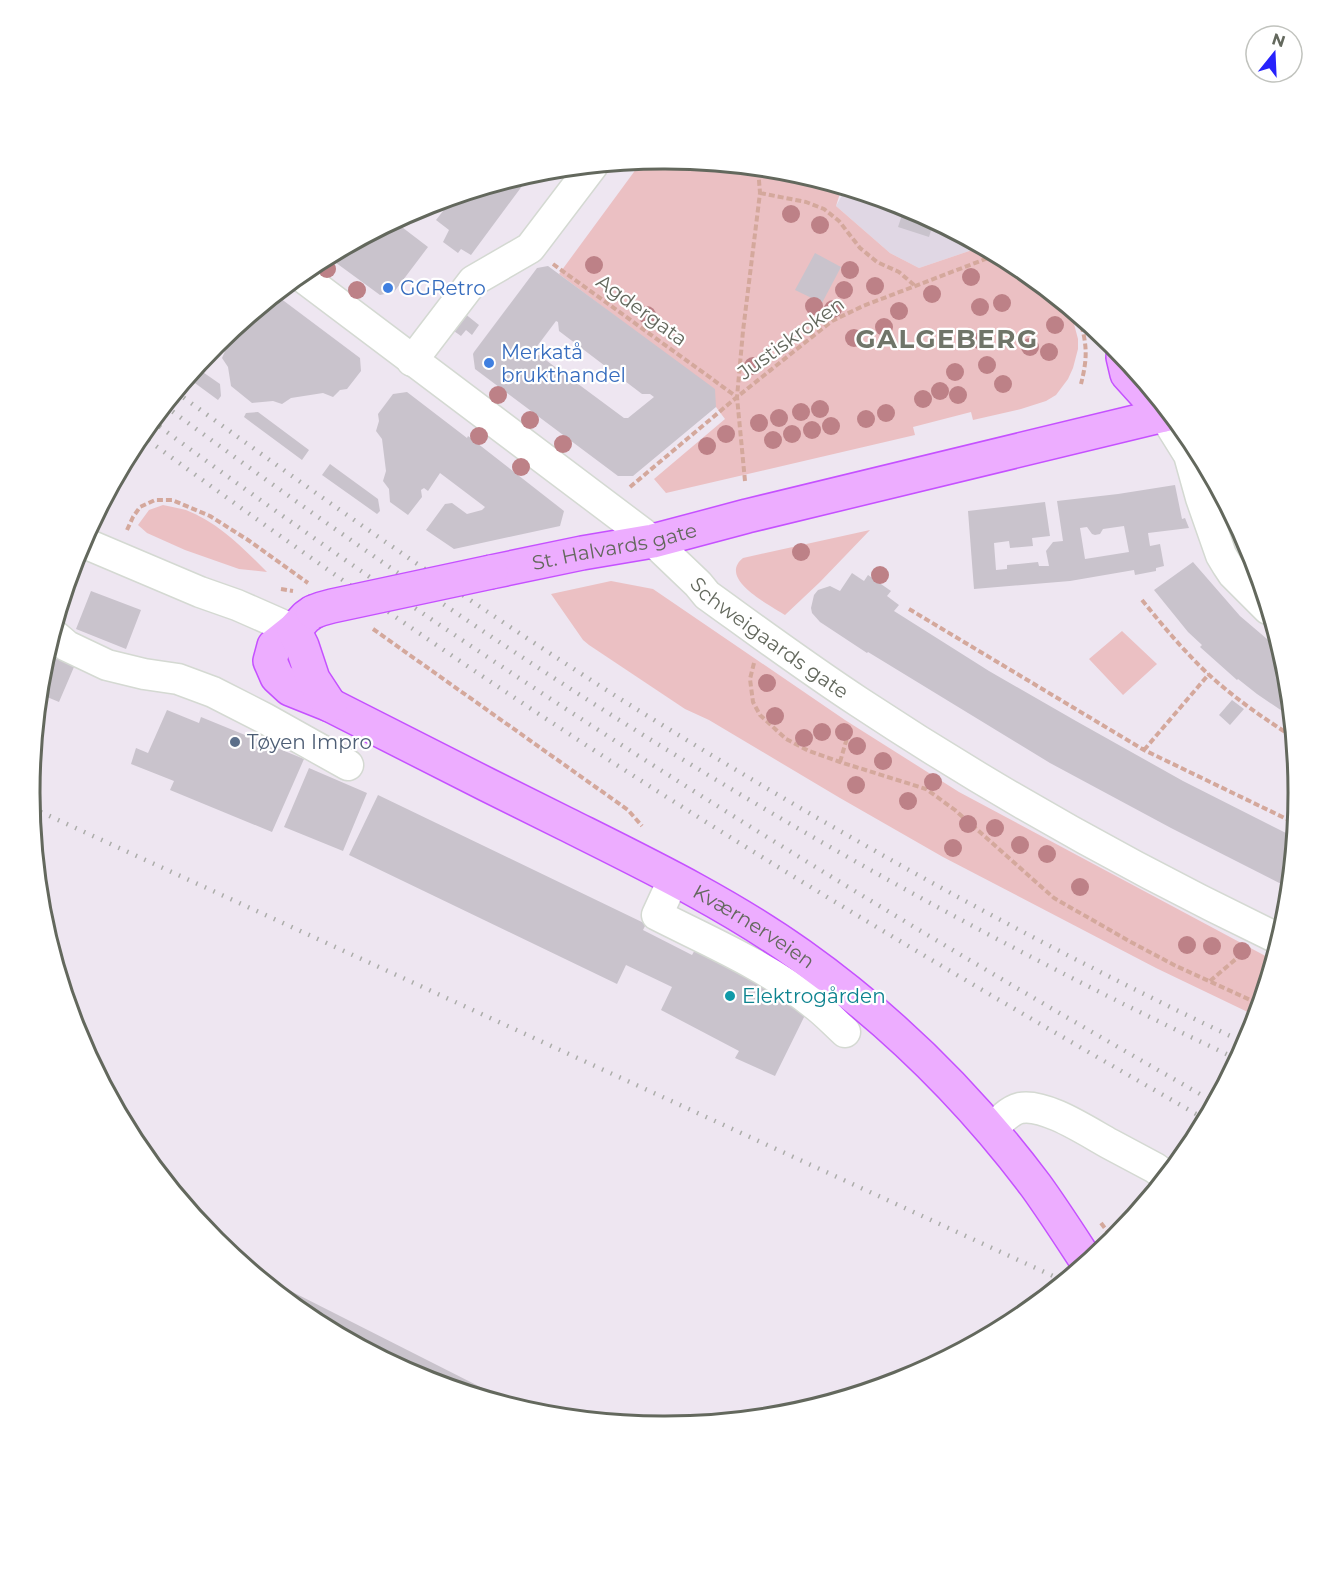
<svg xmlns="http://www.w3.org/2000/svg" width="1328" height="1585" viewBox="0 0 1328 1585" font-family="Montserrat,sans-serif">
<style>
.education{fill:#e0d7e4}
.green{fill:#ebc0c3}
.building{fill:#c9c3cc;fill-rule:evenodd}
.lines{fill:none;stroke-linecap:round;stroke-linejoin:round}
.minor-casing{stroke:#d4d9d2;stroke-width:33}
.major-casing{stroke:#c551ff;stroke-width:36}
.path{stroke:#d4a89c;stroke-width:4;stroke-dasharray:6 3;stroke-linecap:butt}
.minor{stroke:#fff;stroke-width:30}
.major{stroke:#edadff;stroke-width:33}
.rail{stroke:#acadaa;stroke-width:4.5;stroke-dasharray:1.5 8;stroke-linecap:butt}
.major-bridge-casing{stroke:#c551ff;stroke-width:36;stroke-linecap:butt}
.path-bridge{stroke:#d4a89c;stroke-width:4;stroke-dasharray:6 3;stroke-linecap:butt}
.major-bridge{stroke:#edadff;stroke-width:33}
.tree{fill:#bd8187}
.shop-dot{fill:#3f7fe0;stroke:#fff;stroke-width:2}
.service-dot{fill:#5c6f8a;stroke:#fff;stroke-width:2}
.culture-dot{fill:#0f9aa8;stroke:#fff;stroke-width:2}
.labels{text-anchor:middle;stroke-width:4.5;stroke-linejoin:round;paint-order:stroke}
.shop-label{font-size:20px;fill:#366cbe;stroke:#fff;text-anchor:start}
.street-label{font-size:20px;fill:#63685d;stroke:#fff}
.service-label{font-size:20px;fill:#4e5e75;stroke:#fff;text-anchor:start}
.culture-label{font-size:20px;fill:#0d838f;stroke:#fff;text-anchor:start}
.district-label{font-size:26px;font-weight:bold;letter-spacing:1.5px;fill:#707569;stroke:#fff}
.rim{fill:none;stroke:#63685d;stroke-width:3}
</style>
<rect width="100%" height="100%" fill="#eee6f1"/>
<path class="education" d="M846 188 907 207 981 247 919 268 890 253 836 206Z"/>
<path class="green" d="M664 159 788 171 842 187 836 206 890 253 919 268 981 247 1017 266 1070 309 1078 339V349L1073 368 1068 379 1056 395 1046 401 1021 409 973 420 971 412 913 427 915 435 666 493 654 479 725 419 716 407 627 325 559 274 642 161Z
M163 505C171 507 179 508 186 510 219 523 243 548 267 572L239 569 185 550 147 533 138 525 149 510Z
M870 530 820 582 785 615C770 605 717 579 743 558Z
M611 581 653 589 845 720 959 792 1273 960 1256 1016 1156 968 943 857 840 798 709 720 685 709 589 645 583 640 551 594Z
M1122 631 1157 664 1123 695 1089 659Z"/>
<path class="building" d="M531 174 471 255 461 249 458 253 443 242 449 230 436 220 454 197Z
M905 206 934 221 929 237 898 227Z
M394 221 428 247 394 292 380 295 328 257 373 233 377 236 383 227Z
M815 253 841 267 822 303 795 290Z
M548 266 715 389 716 407 633 476H618L475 369 473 354 474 352 537 268ZM556 321 558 322 559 331 642 394H650L654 397 628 418H624L539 355 536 356 532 353Z
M276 295 360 358 361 371 347 389 340 390 333 397 323 393 291 398 282 404 273 401 252 403 231 386 228 367 222 358 226 349 224 337Z
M464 313 479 325 472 335 466 330 461 336 451 329Z
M197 368 220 384 221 396 218 400 188 378Z
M407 392 467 438 468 436 564 511 560 526 454 549 426 530 445 504 452 503 467 514 482 510 485 507 440 473 428 491 424 488 421 490 422 497 408 515 390 502 389 489 383 481 386 471 382 439 376 431 379 421 378 414 393 394Z
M258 412 309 450 302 460 244 417 246 413Z
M330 464 378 499 380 511 377 514 322 475Z
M1175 485 1182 519 1185 518 1189 528 1148 533 1150 546 1160 544 1164 566 1156 568V571L1135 575 1134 570 1070 581 974 589 968 511 1045 502 1050 536 1032 538 1033 546 1010 548 1009 541 994 543 996 570 1007 569V565L1038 562 1039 566H1049L1046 551 1053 542 1063 541 1057 501 1118 494ZM1124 526 1129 552 1085 559 1080 528 1087 527 1092 534 1095 535 1100 534 1103 529Z
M1193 562 1240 616 1280 650 1286 669 1291 717 1257 694 1238 679 1237 680 1200 647 1202 645 1188 632 1154 590Z
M852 573 864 581 868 575 891 591 887 596 899 605 894 611 989 671 1076 721 1183 781 1294 837 1289 888 1171 828 1050 763 868 652 867 653 820 622 812 613 811 608 814 595 818 590 830 586 840 591Z
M91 591 141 610 126 649 76 629Z
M51 656 74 667 59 702 40 694 42 668 44 663 47 664Z
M1232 700 1244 709 1230 725 1219 715Z
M167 710 199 723 201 717 304 759 272 832 170 790 174 781 131 764 136 748 148 753Z
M309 768 367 793 343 851 284 827Z
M378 795 646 924 643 930 692 955 696 948 810 1005 775 1076 735 1058 739 1051 661 1010 672 987 626 965 617 984 349 855Z
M255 1273 522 1408V1409L421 1378 311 1319Z"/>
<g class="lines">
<g class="minor-casing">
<g id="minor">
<path id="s1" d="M300 275 653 541 698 584 707 595C757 631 807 668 859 702 992 790 1135 870 1279 939"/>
<path d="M412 361 473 281 530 248 593 165"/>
<path d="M1164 415 1189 455 1201 498 1221 555 1227 565 1233 574 1268 609"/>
<path d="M82 542 200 592 237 605 294 630"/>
<path d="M53 634 67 646 107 665 144 674 178 679 213 692 264 718 348 765"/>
<path d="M674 878 657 915C710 942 767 966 814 1004 825 1012 835 1023 845 1032"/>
<path d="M991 1131C999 1122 1008 1111 1020 1108 1045 1103 1088 1132 1110 1144 1125 1152 1140 1160 1155 1168L1166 1176"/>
</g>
</g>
<g class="major-casing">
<g id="major">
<path d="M1123 357 1127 374 1164 415"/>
<path id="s2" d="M491 572 582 553 653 541 747 516 1164 415"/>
<path id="s3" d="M313 612 306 617 294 630 274 646 270 661 277 677 290 689 330 705C408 745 487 785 566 824 646 864 727 903 800 955 890 1019 970 1098 1036 1186 1054 1211 1070 1236 1087 1262"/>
<path d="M294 630 302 646 313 679 330 705"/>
</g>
</g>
<path class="path" d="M760 193 806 202 824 209 839 221 860 248 877 262 899 272 914 285
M553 264 737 397
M1079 317C1087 344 1088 356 1081 384
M745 481 737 397 743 331 760 193 758 168
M630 487 737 397 832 321 863 306 996 255
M127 530 133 517 140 507 155 500H172L210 516 248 540 308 583
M1142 600C1163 626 1183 650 1207 673 1233 697 1263 718 1293 737
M909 609 1144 750 1295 823
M373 629 628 810 642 826
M754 663 750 679 753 702 760 715 786 739 809 751 840 762 926 789 955 810 1054 898 1129 941 1176 966 1259 1004
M1144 750 1209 674
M840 762 849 731
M1210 981 1243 953
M1101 1223 1113 1239"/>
<use href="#minor" class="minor"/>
<use href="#major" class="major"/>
<path class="rail" d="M176 392C322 499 470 603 622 700 823 826 1031 942 1245 1043
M165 406C287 496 411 584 537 667 761 814 995 945 1237 1059
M152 421C490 672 848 894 1214 1102
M141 435C312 561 486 682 665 796 842 909 1023 1015 1205 1119
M32 808 1064 1281"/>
<g class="major-bridge-casing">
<path id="major-bridge" d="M313 612 321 609 332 606 491 572"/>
</g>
<path class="path-bridge" d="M281 589 293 591"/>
<use href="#major-bridge" class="major-bridge"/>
</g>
<g class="tree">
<circle cx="791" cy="214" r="9"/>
<circle cx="820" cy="225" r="9"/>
<circle cx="594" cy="265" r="9"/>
<circle cx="327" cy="269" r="9"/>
<circle cx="850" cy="270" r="9"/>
<circle cx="971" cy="277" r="9"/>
<circle cx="875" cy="286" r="9"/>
<circle cx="357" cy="290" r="9"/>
<circle cx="844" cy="290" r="9"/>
<circle cx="932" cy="294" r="9"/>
<circle cx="1002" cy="303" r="9"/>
<circle cx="814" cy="306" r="9"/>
<circle cx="980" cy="307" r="9"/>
<circle cx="833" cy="309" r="9"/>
<circle cx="899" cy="311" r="9"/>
<circle cx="647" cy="315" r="9"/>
<circle cx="1055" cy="325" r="9"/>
<circle cx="884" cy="327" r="9"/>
<circle cx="854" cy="338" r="9"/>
<circle cx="981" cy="341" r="9"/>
<circle cx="1030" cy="347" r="9"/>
<circle cx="1049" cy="352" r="9"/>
<circle cx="987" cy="365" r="9"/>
<circle cx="753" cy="366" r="9"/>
<circle cx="955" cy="372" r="9"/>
<circle cx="1003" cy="384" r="9"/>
<circle cx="940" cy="391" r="9"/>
<circle cx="498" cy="395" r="9"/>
<circle cx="958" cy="395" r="9"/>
<circle cx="923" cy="399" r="9"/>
<circle cx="820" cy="409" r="9"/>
<circle cx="801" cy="412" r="9"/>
<circle cx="886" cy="413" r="9"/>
<circle cx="779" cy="418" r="9"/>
<circle cx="866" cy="419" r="9"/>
<circle cx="530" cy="420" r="9"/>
<circle cx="759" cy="423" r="9"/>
<circle cx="831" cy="426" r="9"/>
<circle cx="812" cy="430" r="9"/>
<circle cx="726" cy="434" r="9"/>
<circle cx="792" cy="434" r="9"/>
<circle cx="479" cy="436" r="9"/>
<circle cx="773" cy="440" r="9"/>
<circle cx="563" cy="444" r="9"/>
<circle cx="707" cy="446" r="9"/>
<circle cx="521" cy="467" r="9"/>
<circle cx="801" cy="552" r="9"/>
<circle cx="880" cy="575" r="9"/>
<circle cx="767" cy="683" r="9"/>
<circle cx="775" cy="716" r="9"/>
<circle cx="822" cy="732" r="9"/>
<circle cx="844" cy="732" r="9"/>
<circle cx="804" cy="738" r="9"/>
<circle cx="857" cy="746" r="9"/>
<circle cx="883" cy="761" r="9"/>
<circle cx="933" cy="782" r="9"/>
<circle cx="856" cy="785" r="9"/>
<circle cx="908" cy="801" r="9"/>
<circle cx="968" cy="824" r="9"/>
<circle cx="995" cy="828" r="9"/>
<circle cx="1020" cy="845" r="9"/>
<circle cx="953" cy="848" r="9"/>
<circle cx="1047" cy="854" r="9"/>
<circle cx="1080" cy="887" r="9"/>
<circle cx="1187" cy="945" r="9"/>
<circle cx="1212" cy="946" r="9"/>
<circle cx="1242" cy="951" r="9"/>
</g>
<g class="shop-dot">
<circle cx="388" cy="288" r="6"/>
<circle cx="489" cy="363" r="6"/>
</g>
<circle class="service-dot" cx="235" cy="742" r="6"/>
<circle class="culture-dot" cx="730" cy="996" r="6"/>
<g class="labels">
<g class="shop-label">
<text x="400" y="295">GGRetro</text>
<text x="501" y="359">Merkatå<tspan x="501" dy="23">brukthandel</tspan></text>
</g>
<g class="street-label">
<text transform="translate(642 310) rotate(36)" y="7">Agdergata</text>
<text transform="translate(791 338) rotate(-36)" y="7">Justiskroken</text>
<text dy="7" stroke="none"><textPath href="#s2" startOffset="126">St. Halvards gate</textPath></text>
<text dy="7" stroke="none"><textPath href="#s1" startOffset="594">Schweigaards gate</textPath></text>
<text dy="7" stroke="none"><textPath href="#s3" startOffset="624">Kværnerveien</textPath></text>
</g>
<g class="service-label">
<text x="247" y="749">Tøyen Impro</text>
</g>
<g class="culture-label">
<text x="742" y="1003">Elektrogården</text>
</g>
<g class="district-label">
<text x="947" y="348">GALGEBERG</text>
</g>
</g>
<path d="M0 0H1328V1585H0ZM663 169H665A623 623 0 0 1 1288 792V793A623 623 0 0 1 665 1416H663A623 623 0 0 1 40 793V792A623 623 0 0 1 663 169Z" fill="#fff" fill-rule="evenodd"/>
<path class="rim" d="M663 169H665A623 623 0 0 1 1288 792V793A623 623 0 0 1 665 1416H663A623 623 0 0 1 40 793V792A623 623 0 0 1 663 169Z"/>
<g transform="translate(1274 54) rotate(18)"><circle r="28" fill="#ffffff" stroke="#c1c3be" stroke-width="1.5"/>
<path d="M0-4.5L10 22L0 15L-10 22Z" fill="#2722fc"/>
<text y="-9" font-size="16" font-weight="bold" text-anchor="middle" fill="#63685d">N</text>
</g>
</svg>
